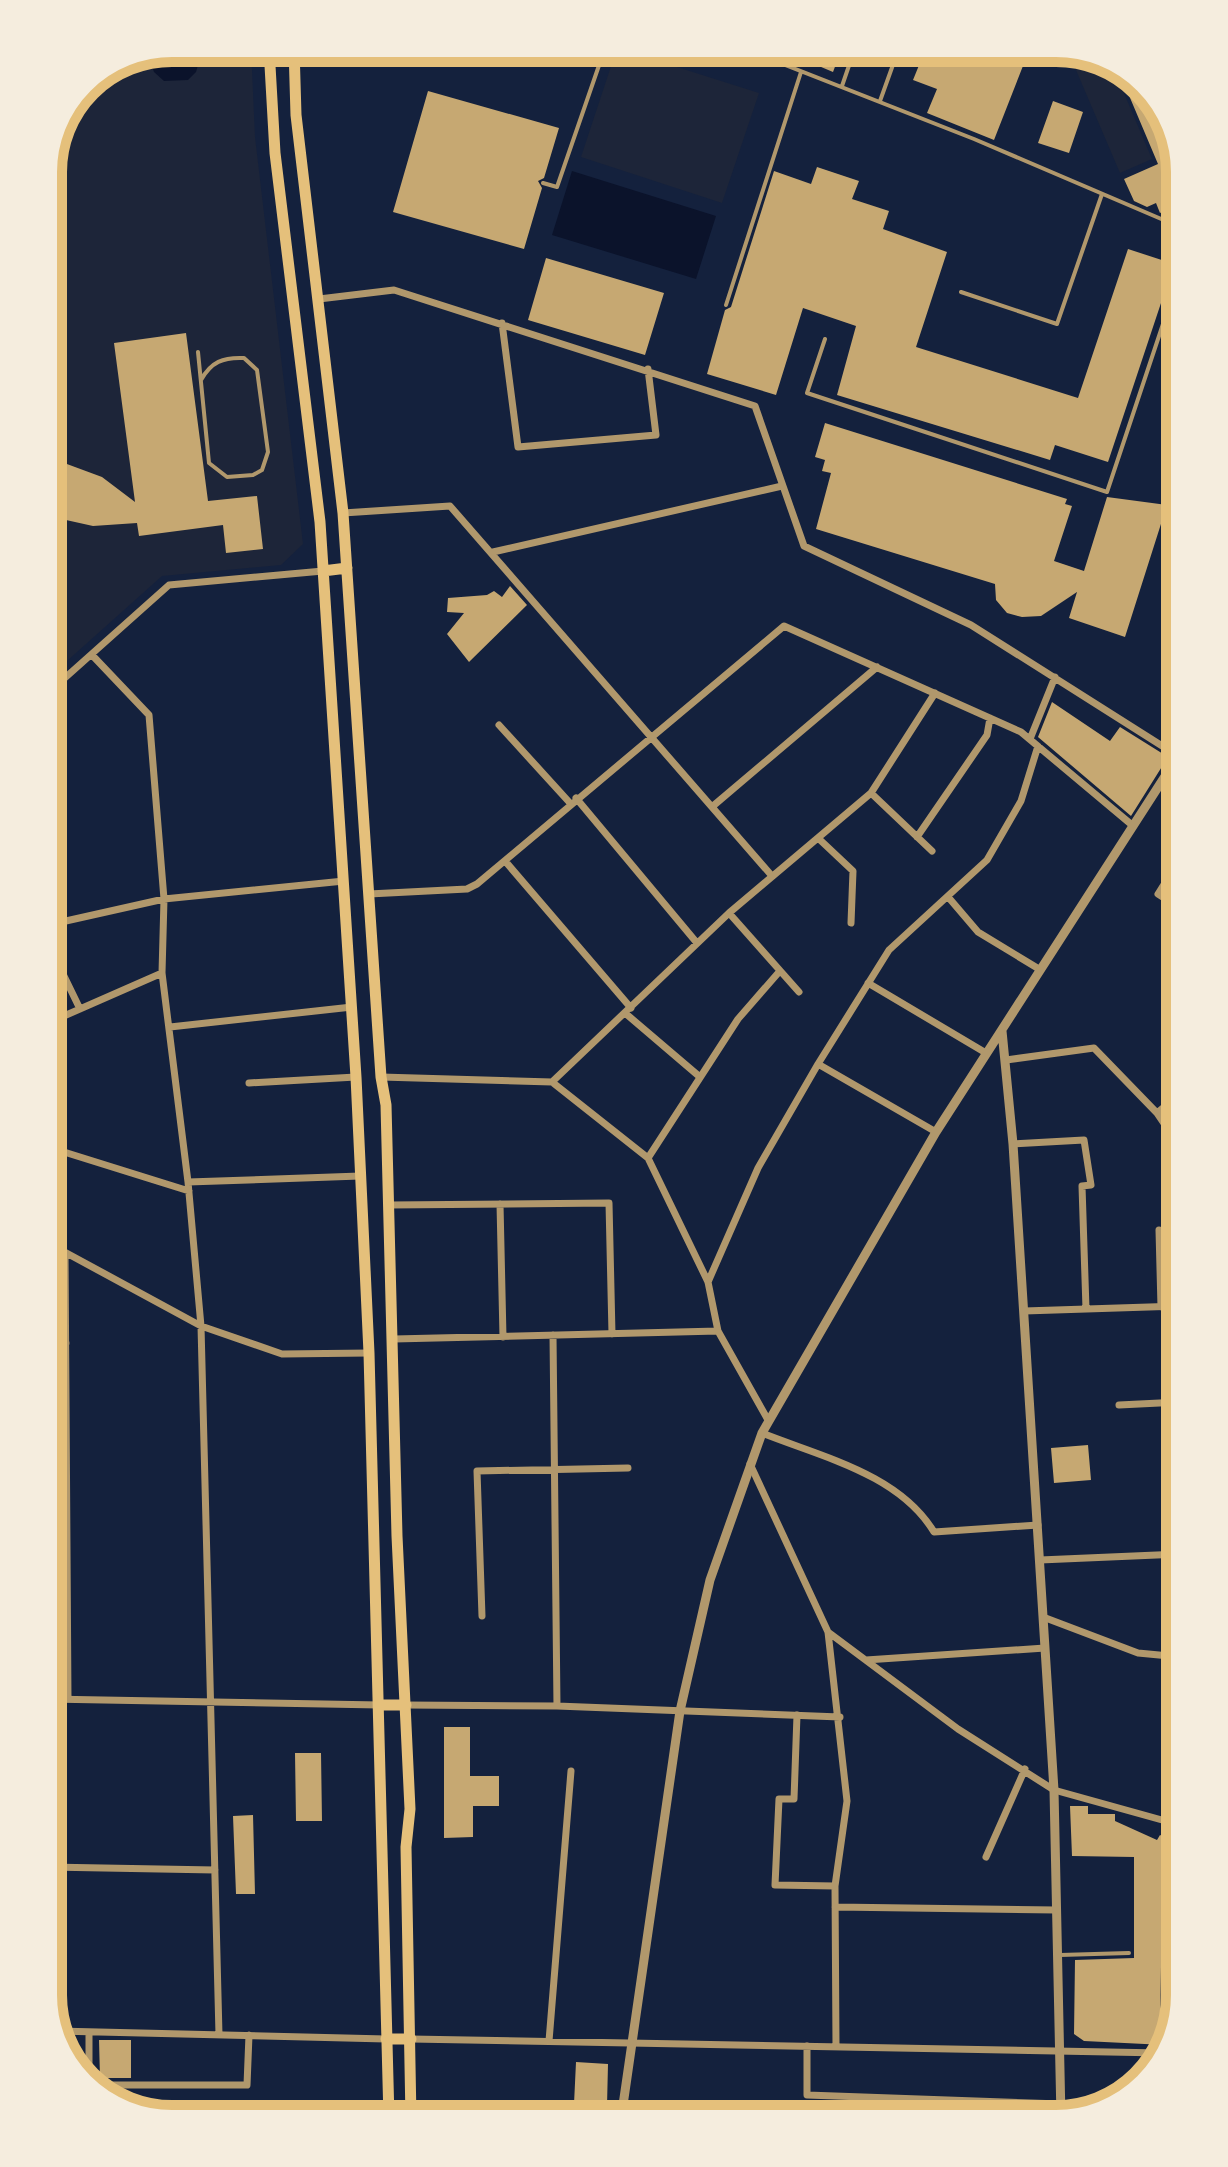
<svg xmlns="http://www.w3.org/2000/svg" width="1228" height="2167" viewBox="0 0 1228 2167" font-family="Figtree,sans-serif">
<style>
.green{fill:#1d2539}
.water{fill:#0b132b}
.building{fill:#c6a872}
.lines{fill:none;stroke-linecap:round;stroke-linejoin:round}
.service{stroke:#b1986c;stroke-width:4}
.minor{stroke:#b1986c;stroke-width:7}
.tertiary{stroke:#b1986c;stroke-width:9}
.secondary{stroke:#e5c07b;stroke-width:11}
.rim{fill:none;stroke:#e5c07b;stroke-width:10}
</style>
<rect width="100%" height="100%" fill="#14213d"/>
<path class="green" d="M172 48H251L255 137 303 544 281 565 162 576 48 678V165L85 84Z
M617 48 759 93 722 203 581 157Z
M1088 56 1112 65 1152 159 1120 173 1073 63Z"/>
<path class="water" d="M172 48H203L196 72 188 80 164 81 154 72 149 58Z
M572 171 716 216 696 279 552 235Z"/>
<path class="building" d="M819 48H842L833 72 814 64Z
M926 48H1030L994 140 927 113 937 89 913 80Z
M1117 67 1125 69 1167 118 1180 172V204L1160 213 1156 203 1147 207 1134 201 1124 179 1158 164Z
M428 91 559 128 544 178 538 181 542 188 524 249 393 212Z
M1053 101 1083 112 1069 153 1038 143Z
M817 167 859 181 852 199 889 211 883 229 947 252 916 347 1078 398 1128 249 1174 264 1108 462 1055 445 1050 460 837 395 856 326 803 308 776 395 707 374 725 310 731 307 774 171 811 184Z
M546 258 664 293 645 355 528 320Z
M186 333 208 501 257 496 263 549 226 553 223 525 139 536 137 523 93 526 48 516V457L102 477 135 502 114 343Z
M825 423 1067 499 1065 504 1072 506 1054 561 1084 571 1107 497 1167 505 1125 637 1069 618 1077 592 1041 616 1022 617 1007 613 996 600 995 584 816 529 831 473 822 471 825 460 815 457Z
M510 586 527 605 469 662 447 634 464 613 447 612 448 598 487 595 494 591 502 597Z
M1176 610 1180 611V654L1164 650Z
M1052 702 1110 741 1120 727 1168 757 1131 816 1038 737Z
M1088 1445 1091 1480 1054 1483 1051 1448Z
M444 1727H470V1776H499V1806H473V1837L444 1838Z
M295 1753H321L322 1821H296Z
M1070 1806H1088V1814H1115V1821L1157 1840 1160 1835 1180 1844V1995L1174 2015 1176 1898 1170 1892 1162 1898 1160 2037 1165 2045 1084 2041 1074 2034 1075 1960 1134 1958V1857L1072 1856Z
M253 1815 255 1894H236L233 1816Z
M99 2040H131V2078H100Z
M576 2062 608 2064 607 2106 574 2104Z
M100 2092H132V2104L222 2106V2119H165L104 2098Z"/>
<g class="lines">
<path class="service" d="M742 48 974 139 1180 227
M842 86 855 48
M880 101 899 48
M543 183 557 187 605 48
M961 292 1057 324 1102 194
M726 305 801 72
M825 339 807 393 1107 492 1180 273
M198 352 209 463 227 477 253 475 262 470 268 452 257 370 244 358C223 357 211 362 201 380
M1060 1955 1129 1953"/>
<path class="minor" d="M319 299 394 290 755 406 804 546 971 625 1178 756
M502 323 518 447 656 435 648 369
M343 513 450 506 772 876
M493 552 782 486
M92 655 149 715 164 899 162 973 188 1182 201 1326 219 2035
M48 693 169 585 323 571
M499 725 570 803
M1030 739 1055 677
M871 793 932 851
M576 798 697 943
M713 806 877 667
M917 837 987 735 990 718
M818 838 853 871 851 923
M505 861 631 1008
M369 894 467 889 477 884 784 626 1021 732 1132 825
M949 898 978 932 1039 969
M1180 908 1158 894 1180 859
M729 913 799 992
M48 925 164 899 344 881
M48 943 80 1009
M868 983 986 1053
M625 1013 700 1077
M48 1023 162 973
M170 1027 352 1007
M1006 1060 1094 1048 1157 1113 1180 1147
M818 1064 936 1132
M381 1077 552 1082 648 1158 708 1282 718 1331 768 1420
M552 1082 729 913 871 793 935 693
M249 1083 356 1077
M1157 1113 1180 1094
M1013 1144 1084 1140 1091 1185 1082 1186 1086 1309
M48 1147 189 1191
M648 1158 738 1019 779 972
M188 1182 360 1176
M500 1204 503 1337
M389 1205 609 1203 612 1334
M1159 1230 1161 1307
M48 1243 201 1326 282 1354 369 1353
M65 1253 68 1699
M708 1282 758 1168 818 1064 889 950 987 860 1021 801 1038 746
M1024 1311 1180 1306
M553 1335 557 1706
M394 1339 718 1331
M48 1344 66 1343
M1119 1405 1180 1402
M762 1433C822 1457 899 1474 934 1532L1038 1525
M750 1464 828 1632 847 1801 835 1886 836 2046
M1040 1560 1180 1554
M482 1616 477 1471 628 1468
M1043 1617 1138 1653 1180 1657
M828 1632 958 1729 1054 1790 1180 1825
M866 1660 1045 1648
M48 1699 380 1705
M406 1705 557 1706 840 1717
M797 1715 794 1799H779L775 1885 835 1886
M986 1857 1025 1769
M48 1867 215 1870
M835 1907 1056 1910
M57 2031 386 2039
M1167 2037 1169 1898
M411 2039 1162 2053
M549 2041 571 1771
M807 2046V2095L1061 2104
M89 2082V2032
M92 2085H247L249 2035"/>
<path class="tertiary" d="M1002 1031 1013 1144 1054 1790 1061 2118
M621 2119 680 1711 710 1580 762 1433 936 1132 1180 753"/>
<path class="secondary" d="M269 48 275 153 320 522 356 1077 369 1353 389 2119
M294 48 296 115 343 513 381 1077 386 1105 397 1536 410 1809 406 1847 411 2119
M323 571 347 568
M380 1705H406
M386 2039H411"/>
</g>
<path d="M0 0H1228V2167H0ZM172 62H1056A110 110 0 0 1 1166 172V1995A110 110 0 0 1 1056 2105H172A110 110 0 0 1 62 1995V172A110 110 0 0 1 172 62Z" fill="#f5edde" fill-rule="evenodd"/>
<path class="rim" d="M172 62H1056A110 110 0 0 1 1166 172V1995A110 110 0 0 1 1056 2105H172A110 110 0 0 1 62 1995V172A110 110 0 0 1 172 62Z"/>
</svg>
